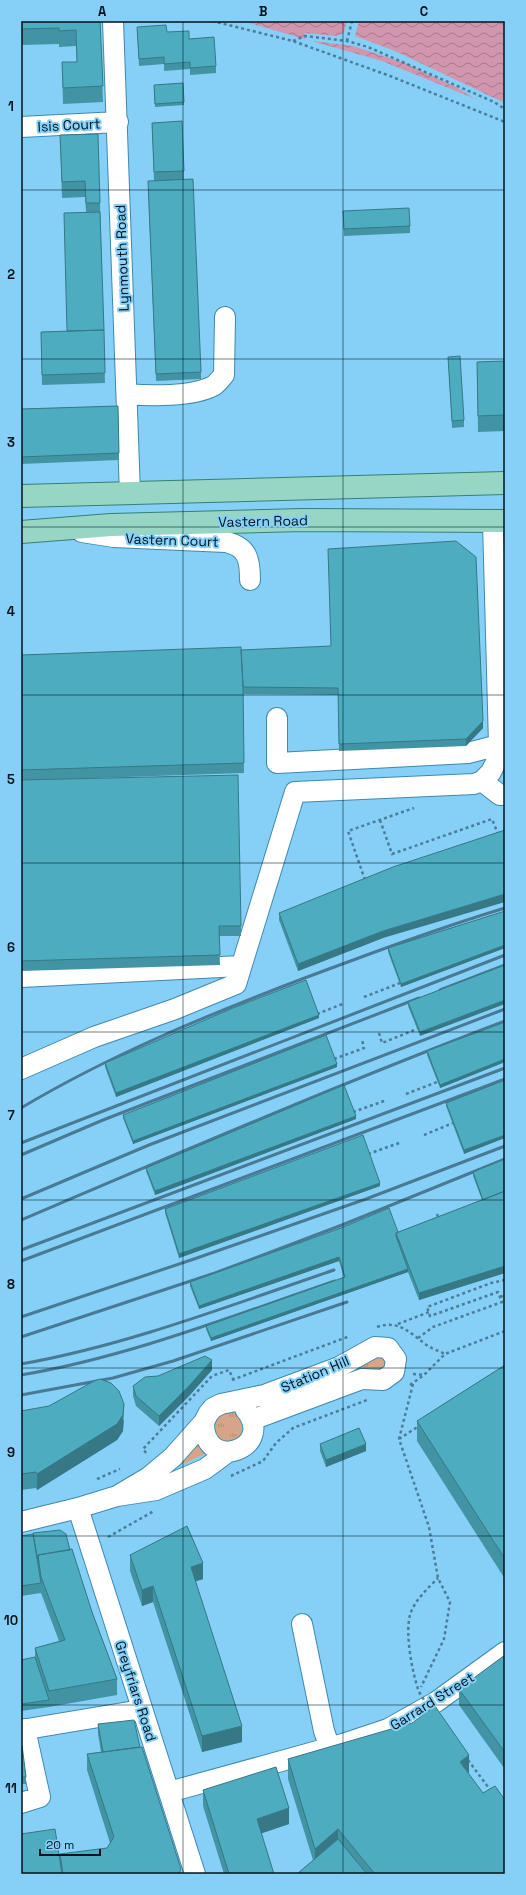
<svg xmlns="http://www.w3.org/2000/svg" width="526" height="1895" viewBox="0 0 526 1895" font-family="'Space Grotesk',sans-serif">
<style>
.grass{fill:url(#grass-tufts)}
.water{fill:url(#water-waves)}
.pier{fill:#86d0f8}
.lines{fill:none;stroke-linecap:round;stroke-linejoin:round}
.minor-casing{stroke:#3e89ae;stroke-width:22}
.major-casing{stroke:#358071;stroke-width:24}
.path{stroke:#4b7d98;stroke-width:2.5;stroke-dasharray:3 3;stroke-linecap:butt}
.minor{stroke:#fff;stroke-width:20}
.major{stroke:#97d6c5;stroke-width:22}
.rail{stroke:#497a95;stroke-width:3}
.path-bridge{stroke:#4b7d98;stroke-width:2.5;stroke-dasharray:3 3;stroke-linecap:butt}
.wall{fill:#4294a4}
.shaded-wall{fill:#367886}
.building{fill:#4dacbf;stroke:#367886}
.grid{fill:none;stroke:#00131e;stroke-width:1;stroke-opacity:0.55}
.labels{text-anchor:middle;stroke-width:4;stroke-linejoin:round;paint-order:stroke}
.street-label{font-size:14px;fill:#00131e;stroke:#86d0f8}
.neatline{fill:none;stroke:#00131e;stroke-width:1.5}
.grid-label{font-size:13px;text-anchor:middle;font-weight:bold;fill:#00131e}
</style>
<defs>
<pattern id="grass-tufts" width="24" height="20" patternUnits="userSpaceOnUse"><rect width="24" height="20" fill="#d6a587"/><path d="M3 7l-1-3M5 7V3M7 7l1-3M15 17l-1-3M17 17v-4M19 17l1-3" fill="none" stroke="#b68d74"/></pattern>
<pattern id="water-waves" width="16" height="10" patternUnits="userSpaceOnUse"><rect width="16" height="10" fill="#d295ae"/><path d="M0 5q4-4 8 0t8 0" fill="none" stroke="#a8788d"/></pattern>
</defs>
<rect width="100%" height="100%" fill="#86d0f8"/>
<path class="grass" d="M379 1354 388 1363 383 1370 263 1403Z
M231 1411 238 1414 245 1430 239 1441 220 1442 213 1431C215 1417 218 1415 231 1411Z
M199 1440 209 1452 181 1465 178 1464Z"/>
<path class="water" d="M242 21H505V111L382 61Z"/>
<path class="pier" d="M347 21H359L355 36 395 51 505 103V113L487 106 456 87 402 62 353 46 306 40 304 33 337 36 344 33Z"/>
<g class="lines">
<g class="minor-casing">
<path id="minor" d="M113 21 130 494
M21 127 118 122
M127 394C150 396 192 397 213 386 217 384 220 379 224 375L225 317
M82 532 114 537 226 542C248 547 250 560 250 580
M277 718V763L468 753 499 745
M482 781 500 795H505
M21 977 241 966
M21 1069 94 1037 175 1009 236 984 295 792 474 784 482 781 491 772 496 762 499 745 493 522
M204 1422C203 1475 278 1448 245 1409
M117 1496 149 1477 173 1457 204 1422 208 1414 213 1408 221 1404 264 1395 339 1367 375 1347 388 1348 396 1359 394 1372 383 1380 362 1379 252 1420
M78 1508 195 1874
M21 1522 78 1508 117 1496 156 1490 205 1469 228 1452
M302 1624 324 1731 330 1748
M21 1730 141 1710
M169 1792 343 1744 388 1729 436 1702 505 1652
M21 1803 40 1797 25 1729"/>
</g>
<g class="major-casing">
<path id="major" d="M21 496 505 483
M21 532 111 525 303 520 505 521"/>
</g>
<path class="path" d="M212 21 293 41 390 76 505 122
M293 41 305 36 347 41 368 47 494 102 505 109
M347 41 352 21
M380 820 392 854 492 819 498 834
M365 880 348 831 414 808
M364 997 400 983
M317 1014 345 1003
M379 1033 382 1043 417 1029
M334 1059 364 1048 362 1040
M406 1094 437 1082
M353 1112 387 1100
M424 1135 453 1123
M368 1154 402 1142
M437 1214 439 1220
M500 1297 505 1295
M398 1324 429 1312
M377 1327C399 1319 411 1334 428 1346 433 1349 439 1351 445 1354
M418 1338 433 1327 502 1302 498 1292 430 1316 427 1307 491 1283 505 1280
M413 1374 424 1375
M232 1380 350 1336
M413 1384 399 1439 429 1527 438 1578 450 1602 444 1639 421 1687
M410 1385 424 1375 445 1354 505 1331
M399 1439 419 1426
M146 1453 143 1449 212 1376 229 1370 233 1379
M231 1476 263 1461 276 1443 293 1428 367 1400
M97 1479 120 1469
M108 1537 154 1511
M418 1689C412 1671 405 1634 410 1615 414 1601 428 1588 438 1578
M468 1760 491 1791"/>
<use href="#minor" class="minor"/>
<use href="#major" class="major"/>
<path class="rail" d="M440 990 505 965
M21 1108C110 1055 205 1016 302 979 369 954 436 929 505 908
M21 1143 505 955
M21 1155 103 1120 419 998
M21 1199 149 1145 505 1009
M21 1220C181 1152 342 1083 505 1021
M21 1250 505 1068
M21 1261 505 1079
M21 1317 194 1259 366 1199 505 1146
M21 1337 215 1273 342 1225 505 1159
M21 1364C128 1345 231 1305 334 1270
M21 1375C128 1357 232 1316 335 1281
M21 1395 113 1378 173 1361 347 1302"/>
<path class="path-bridge" d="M419 1692 431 1711"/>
</g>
<path class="wall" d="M21 21H100L103 102 63 104 62 62H77L76 46 59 47V44L21 45Z
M137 27 167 32 189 39 216 66V73L190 75V69L164 71V64L139 66Z
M183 83 184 105 155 107 154 89Z
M152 123 184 171V180L201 372V379L156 381 148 188 154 181Z
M60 135 100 203 105 383 42 385 41 332 67 331 86 212 85 197 62 198Z
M343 211 410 226V233L344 236Z
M448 357 464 420V427L452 428Z
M505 361V431L478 432 477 362Z
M118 406 119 460 21 464V409Z
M241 650 483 728 466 746 339 751 338 695 243 694 244 773 36 780 241 926V936H219L220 965 21 971V655Z
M505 911V948L401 987 388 952V948Z
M279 913 383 938 298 971 279 920Z
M505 965 420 1036 408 1006V1002Z
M319 1018 116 1097 105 1067V1063Z
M505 1022V1062L440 1088 427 1055V1051Z
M337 1067 133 1144 123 1118V1115Z
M505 1080 464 1154 446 1106V1103Z
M356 1119 155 1195 146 1171V1168Z
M505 1159V1273L419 1300 408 1272 211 1341 206 1329V1326L344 1278 339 1261 199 1309 190 1286V1282L398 1232 482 1200 473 1176V1172Z
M380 1186 179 1258 165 1213V1209Z
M505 1365V1579L417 1441V1421Z
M212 1370 189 1396 159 1426 136 1406 133 1396V1386Z
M21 1411 124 1420 123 1431 117 1440 37 1490 36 1488 21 1490Z
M320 1444 366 1451 326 1467 320 1451Z
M21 1536 70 1550 92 1612 117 1679V1695L49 1707 21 1711V1660L35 1657V1648L59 1641 41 1593 21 1596Z
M130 1555 203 1579 195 1581 242 1742 202 1752 153 1602 142 1606 130 1571Z
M505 1655 504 1768 459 1705V1689Z
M98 1724 140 1747 181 1874H21L60 1859V1854L107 1848 110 1843 87 1770V1754L101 1752 98 1734Z
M21 1745 26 1777V1784H21Z
M288 1759 469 1775 505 1874H297L313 1860 288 1779Z
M203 1790 289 1824 261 1833 274 1874H224L203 1806Z"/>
<path class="shaded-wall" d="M483 721V728L466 746V739Z
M505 894V902L383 938 298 971V964L383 931Z
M505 945V948L401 987V984Z
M505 1000V1004L420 1036V1032Z
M319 1015V1018L116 1097V1093Z
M505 1059V1062L440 1088V1085Z
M337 1064V1067L133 1144V1141Z
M356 1116V1119L155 1195V1191Z
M505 1135V1138L464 1154V1150Z
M380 1183V1186L179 1258V1254Z
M339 1257V1261L199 1309V1306Z
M505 1266V1273L419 1300V1293Z
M408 1269V1272L211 1341V1338Z
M212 1360V1370L189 1396 159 1426V1416Z
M124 1404 123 1431 117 1440 37 1490V1474Z
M366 1444V1451L326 1467V1460Z
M203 1563V1579L191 1583V1567Z
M153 1586V1602L142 1606V1590Z
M242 1726V1742L202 1752V1736Z
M504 1751H505V1767L504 1768Z
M469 1755V1774L460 1762Z
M289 1808V1824L257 1835V1819Z
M338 1829V1849L315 1868V1849Z"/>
<path class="building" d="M21 21H100L103 86 63 88 62 62H77L76 30 59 31V28L21 29Z
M166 25 167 32 189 31V39L214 37 216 66 190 68V62L164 64V57L139 59 137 27Z
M183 83 184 102 155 104 154 85Z
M182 121 184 171 154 172 152 123Z
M98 134 100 203H86L85 181 62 182 60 135Z
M193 179 201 372 156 374 148 181Z
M409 208 410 226 344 229 343 211Z
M100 212 104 330 67 331 64 213Z
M104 330 105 373 42 375 41 332Z
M460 356 464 420 452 421 448 357Z
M505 361V415L478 416 477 362Z
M118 406 119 453 21 457V409Z
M456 541 476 557 483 721 466 739 339 744 338 688 243 687 241 650 331 646 328 549Z
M241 647 243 684 244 763 21 770V655Z
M238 775 241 926H219L220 955 21 961V780Z
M505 830V894L383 931 298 964 279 913 393 867Z
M505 911V945L401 984 388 948Z
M505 965V1000L420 1032 408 1002Z
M306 980 319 1015 116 1093 105 1063 233 1008Z
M505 1022V1059L440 1085 427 1051Z
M326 1035 337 1064 133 1141 123 1115Z
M505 1080V1135L464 1150 446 1103Z
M344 1085 356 1116 155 1191 146 1168Z
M363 1135 380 1183 179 1254 165 1209Z
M505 1159V1191L483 1200 473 1172Z
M505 1191V1266L419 1293 396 1233Z
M389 1208 398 1232 396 1233V1236L408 1269 211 1338 206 1326 345 1277 339 1257 199 1306 190 1282 341 1228Z
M205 1356 212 1360 189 1386 159 1416 136 1396 133 1386 145 1377 158 1376Z
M505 1365V1559L417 1421Z
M100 1379 111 1383 119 1391 124 1404 123 1415 117 1424 37 1474 36 1472 21 1474V1411L49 1406 94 1381Z
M359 1428 366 1444 326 1460 320 1444Z
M187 1526 203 1563 191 1567 242 1726 202 1736 153 1586 142 1590 130 1555Z
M60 1530 66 1534 70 1550 38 1555V1562L33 1533Z
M33 1534 41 1583 21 1586V1536Z
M72 1549 92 1612 117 1679 49 1691 35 1648 65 1640 41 1577 38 1555Z
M505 1655V1751H504L459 1689Z
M35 1657 49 1700 21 1704V1660Z
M435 1706 469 1755 460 1762 483 1793 495 1786 505 1800V1874H375L338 1829 315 1849 288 1759 412 1723Z
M134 1720 140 1747 103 1752 98 1724Z
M21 1745H22L26 1777H21Z
M142 1747 181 1869 179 1874H63L60 1854 107 1848 114 1837 87 1754Z
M276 1767 289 1808 257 1819 274 1874H229L203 1790Z
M55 1829 62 1874H21V1834Z
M338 1839 367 1874H297Z"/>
<path class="grid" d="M183 21V1874M343 21V1874M21 190H505M21 359H505M21 527H505M21 695H505M21 863H505M21 1032H505M21 1200H505M21 1368H505M21 1536H505M21 1705H505"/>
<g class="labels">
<g class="street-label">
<text transform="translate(69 125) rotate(-3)" y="5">Isis Court</text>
<text transform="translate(122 258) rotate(-92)" y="5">Lynmouth Road</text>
<text transform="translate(263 521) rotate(-1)" y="5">Vastern Road</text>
<text transform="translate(172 540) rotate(2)" y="5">Vastern Court</text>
<text transform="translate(315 1374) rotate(-23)" y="5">Station Hill</text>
<text transform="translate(136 1691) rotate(72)" y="5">Greyfriars Road</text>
<text transform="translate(432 1701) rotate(-32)" y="5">Garrard Street</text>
</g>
</g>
<rect width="526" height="1895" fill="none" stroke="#86d0f8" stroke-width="44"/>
<path d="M40 1849v6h60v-6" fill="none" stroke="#00131e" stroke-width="2"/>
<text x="46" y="1849" font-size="12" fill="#00131e" stroke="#86d0f8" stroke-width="3" paint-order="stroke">20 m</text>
<rect x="22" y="22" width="482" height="1851" class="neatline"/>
<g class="grid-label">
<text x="102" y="16">A</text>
<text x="263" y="16">B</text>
<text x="424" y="16">C</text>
<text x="11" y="111">1</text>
<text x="11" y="279">2</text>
<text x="11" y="447">3</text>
<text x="11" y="616">4</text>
<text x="11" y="784">5</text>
<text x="11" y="952">6</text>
<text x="11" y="1120">7</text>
<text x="11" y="1289">8</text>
<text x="11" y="1457">9</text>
<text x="11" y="1625">10</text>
<text x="11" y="1793">11</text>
</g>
</svg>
